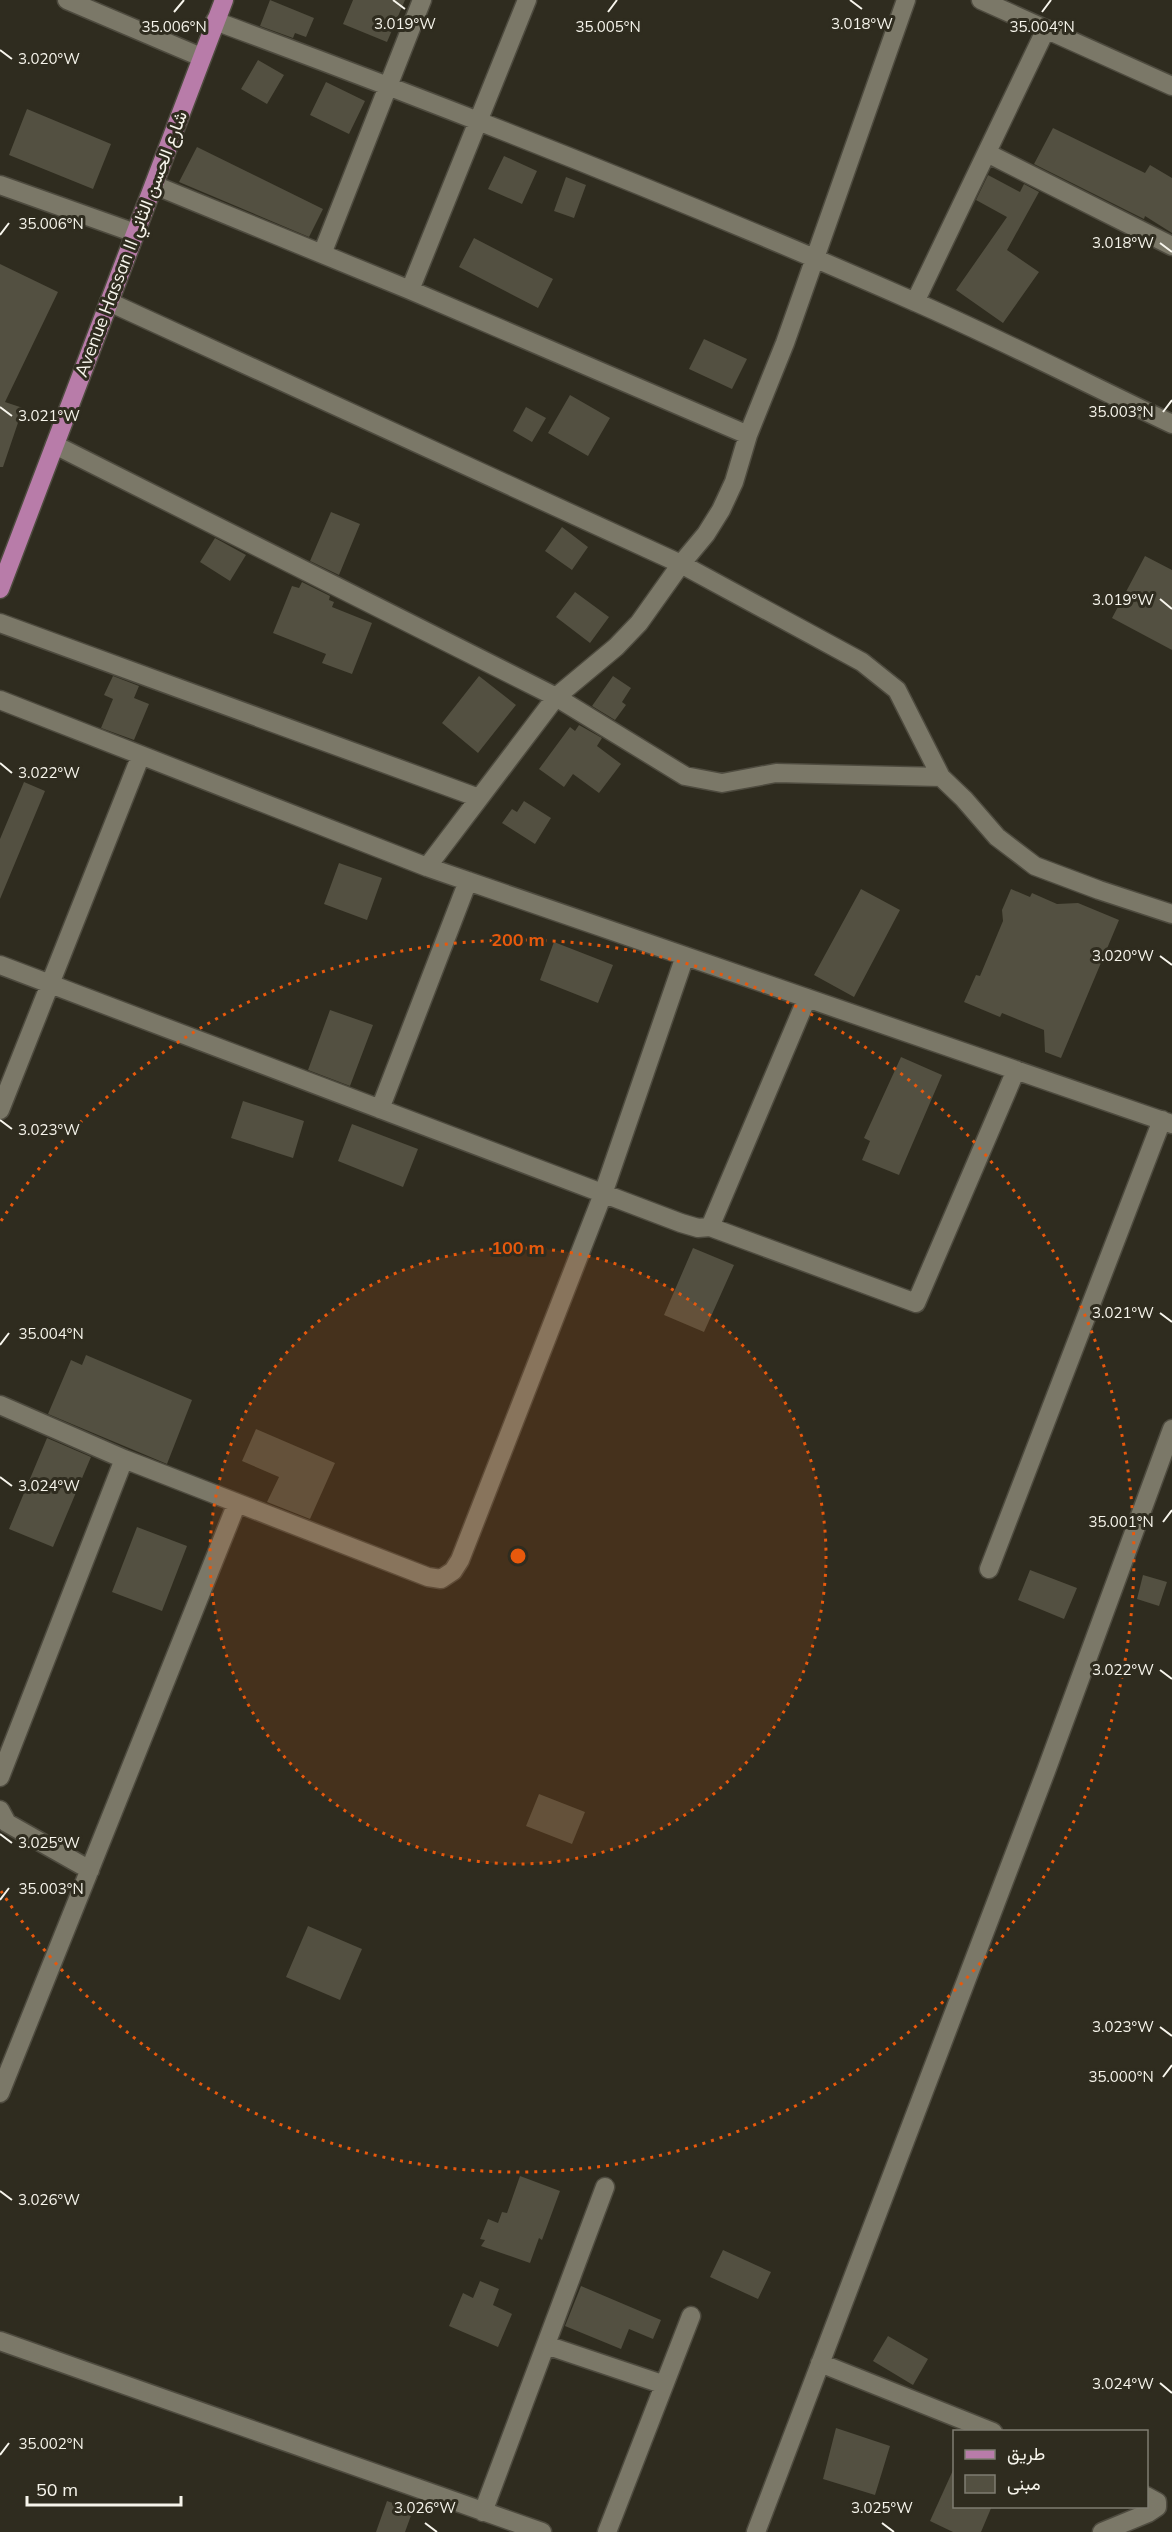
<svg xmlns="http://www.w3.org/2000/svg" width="1172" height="2532" viewBox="0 0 1172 2532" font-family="Mulish,Vazirmatn,sans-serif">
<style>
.building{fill:#535041}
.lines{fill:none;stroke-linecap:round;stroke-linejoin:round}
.minor-casing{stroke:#4e4b3f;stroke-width:21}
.primary-casing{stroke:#4e4b3f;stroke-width:21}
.minor{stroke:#7b7868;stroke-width:18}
.primary{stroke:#b87ca9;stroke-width:18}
.ticks{fill:none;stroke:#f7f5ec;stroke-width:2}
.ring{fill:none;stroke:#e8590c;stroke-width:3;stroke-dasharray:3 6}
.labels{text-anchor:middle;stroke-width:6;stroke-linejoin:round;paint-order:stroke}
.street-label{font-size:18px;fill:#f7f5ec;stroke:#2f2c1f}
.ticks-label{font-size:15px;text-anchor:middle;fill:#f7f5ec;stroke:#2f2c1f;stroke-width:6;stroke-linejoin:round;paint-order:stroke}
.centre{fill:#e8590c;stroke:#2f2c1f;stroke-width:3}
.ring-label{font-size:18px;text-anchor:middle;font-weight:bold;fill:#e8590c;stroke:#2f2c1f;stroke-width:6;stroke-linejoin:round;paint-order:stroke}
</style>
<rect width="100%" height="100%" fill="#2f2c1f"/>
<path class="building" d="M270 0 314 18 306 37 295 33 293 38 260 26Z
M353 0H405L387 42 343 24Z
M258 60 284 75 267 104 241 89Z
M326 82 365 101 349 134 310 115Z
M27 109 111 144 93 189 9 155Z
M1053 128 1145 173 1150 165 1172 178V233L1145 216 1144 219 1034 164Z
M197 147 323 209 309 237 179 182Z
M504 156 537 171 522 204 488 189Z
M988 175 1020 192 1024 184 1039 192 1007 250 1039 272 1003 323 956 290 1007 217 976 200Z
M566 177 586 185 574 218 554 211Z
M474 238 553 279 538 308 459 267Z
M0 264 58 292 5 402 23 408 3 467H0Z
M704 339 747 359 732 389 689 369Z
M570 395 610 418 588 456 548 433Z
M526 407 546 418 532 442 513 431Z
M331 512 360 524 339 575 310 561Z
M562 527 588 547 572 570 545 551Z
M215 538 246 555 230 581 200 562Z
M1145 556 1172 570V650L1112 618Z
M302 582 330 596 329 600 334 602 332 607 372 623 352 674 322 663 326 654 273 633 292 586 299 588Z
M575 592 609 617 590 643 556 617Z
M113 676 139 686 134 698 149 704 134 740 101 728 113 699 104 695Z
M479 676 516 705 478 753 442 723Z
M613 676 631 688 622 702 626 705 615 720 592 706Z
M579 725 602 738 597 746 621 764 599 793 573 774 564 787 539 769 570 727 575 731Z
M24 782 45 791 0 899V839Z
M524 801 551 818 535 844 502 823 512 809 517 812Z
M339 863 382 878 367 920 324 904Z
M861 889 900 910 854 997 814 975Z
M1011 889 1030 897 1032 893 1057 904 1078 903 1119 920 1061 1058 1045 1052 1044 1030 1002 1013 1000 1017 964 1002 976 975 980 976 1003 921 1002 910Z
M554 942 613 965 598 1003 540 980Z
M330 1010 373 1025 350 1086 308 1070Z
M901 1057 942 1075 899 1175 862 1160 870 1141 864 1138Z
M243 1101 304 1121 293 1158 231 1138Z
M352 1124 418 1149 403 1187 338 1161Z
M693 1248 734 1265 704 1332 664 1315Z
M86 1355 192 1400 167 1464 48 1414 71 1360 82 1365Z
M256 1429 335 1463 310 1519 267 1502 279 1477 242 1461Z
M47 1438 91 1457 53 1547 9 1529Z
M137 1527 187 1546 162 1611 112 1592Z
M1030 1570 1077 1588 1064 1619 1018 1600Z
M1143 1575 1167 1582 1159 1606 1137 1599Z
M539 1794 585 1812 572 1844 526 1826Z
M308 1926 362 1949 340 2000 286 1977Z
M520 2176 560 2191 542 2240 539 2238 530 2263 481 2246 485 2240 480 2239 488 2219 498 2223 502 2212 507 2213Z
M723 2250 771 2272 758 2299 710 2277Z
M480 2281 499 2289 493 2305 512 2314 498 2347 449 2326 463 2293 473 2298Z
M581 2286 661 2320 653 2339 629 2329 621 2349 565 2326Z
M888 2336 928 2359 913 2385 873 2361Z
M836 2428 890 2446 875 2495 823 2479Z
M954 2468V2506H992L981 2532H953L930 2521Z
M387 2501 413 2510 405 2532H376Z"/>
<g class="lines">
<g class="minor-casing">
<path id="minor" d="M67 0 201 57
M906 0 785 343 748 435 734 482 721 510 706 534 681 564 862 662 897 690 941 777 964 799 997 837 1035 866 1099 890 1172 914
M981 0 1172 86
M215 21C450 108 684 200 913 301 1000 339 1086 383 1172 424
M987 153 1172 246
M0 185 135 233
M154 185 410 290 748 435
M322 254 422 0
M410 290 527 0
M109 302 681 564 639 623 616 647 556 697 427 867
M915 302 1046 29
M55 445 556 697 685 776 722 783 776 773 941 777
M0 623 479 798
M0 700 427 867 1172 1124
M0 965 681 1223 698 1228 710 1227 916 1303 1016 1070
M380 1109 468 881
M0 1110 141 755
M710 1227 807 998
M0 1405 124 1459 428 1577 441 1579 453 1571 460 1560 603 1194 685 956
M989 1569 1162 1120
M0 1777 124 1459
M0 1810 7 1823 90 1870
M0 2093 237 1503
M0 2341 542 2532
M546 2345 662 2384
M820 2363 993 2432
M483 2512 605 2187
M607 2532 691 2316
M756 2532 1046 1771 1172 1429
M1102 2532 1148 2513 1157 2507V2502L1146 2496"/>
</g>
<g class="primary-casing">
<path id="primary" d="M0 589 224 0"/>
</g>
<use href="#minor" class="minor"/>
<use href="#primary" class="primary"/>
</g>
<path class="ticks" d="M393 0 405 9M850 0 862 9M174 12 184 0M608 12 617 0M1042 12 1051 0M0 50 12 59M0 235 9 223M1160 243 1172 252M0 407 12 416M1163 412 1172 400M1160 599 1172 609M0 763 12 773M1160 956 1172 965M0 1120 12 1129M1160 1313 1172 1322M0 1345 9 1333M0 1477 12 1486M1163 1522 1172 1510M1160 1670 1172 1679M0 1834 12 1843M0 1900 9 1888M1160 2027 1172 2036M1163 2077 1172 2065M0 2191 12 2200M1160 2383 1172 2393M0 2455 9 2443M425 2523 437 2532M882 2523 894 2532"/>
<circle cx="518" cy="1556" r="308" fill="#e8590c" fill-opacity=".12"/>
<g class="ring">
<circle cx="518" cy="1556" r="308"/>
<path d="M1 1221A616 616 0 1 1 1 1891"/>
</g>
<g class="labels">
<g class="street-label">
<text transform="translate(131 244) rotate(-69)" y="6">Avenue Hassan II شارع الحسن الثاني</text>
</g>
</g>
<g class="ticks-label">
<text x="405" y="29">3.019°W</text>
<text x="862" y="29">3.018°W</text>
<text x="174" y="32">35.006°N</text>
<text x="608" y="32">35.005°N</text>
<text x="1042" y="32">35.004°N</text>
<text x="49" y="64">3.020°W</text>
<text x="51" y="229">35.006°N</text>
<text x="1123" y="248">3.018°W</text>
<text x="1121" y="417">35.003°N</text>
<text x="49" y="421">3.021°W</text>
<text x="1123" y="605">3.019°W</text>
<text x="49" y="778">3.022°W</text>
<text x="1123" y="961">3.020°W</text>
<text x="49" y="1135">3.023°W</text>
<text x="1123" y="1318">3.021°W</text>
<text x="51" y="1339">35.004°N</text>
<text x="49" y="1491">3.024°W</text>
<text x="1121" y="1527">35.001°N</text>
<text x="1123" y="1675">3.022°W</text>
<text x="49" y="1848">3.025°W</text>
<text x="51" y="1894">35.003°N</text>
<text x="1123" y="2032">3.023°W</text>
<text x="1121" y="2082">35.000°N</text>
<text x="49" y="2205">3.026°W</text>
<text x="1123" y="2389">3.024°W</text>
<text x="51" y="2449">35.002°N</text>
<text x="425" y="2513">3.026°W</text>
<text x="882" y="2513">3.025°W</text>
</g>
<circle cx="518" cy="1556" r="9" class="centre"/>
<g class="ring-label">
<text x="518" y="946">200 m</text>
<text x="518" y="1254">100 m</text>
</g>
<rect x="953" y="2430" width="195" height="78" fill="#2f2c1f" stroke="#7f7c71" stroke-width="1.5"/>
<rect x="965" y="2450" width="30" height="9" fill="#b87ca9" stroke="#7f7c71" stroke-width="1.5"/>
<text x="1007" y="2460" font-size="18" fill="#f7f5ec">طريق</text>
<rect x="965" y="2475" width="30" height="18" fill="#535041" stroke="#7f7c71" stroke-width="1.5"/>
<text x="1007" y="2490" font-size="18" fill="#f7f5ec">مبنى</text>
<path d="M27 2496v9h154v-9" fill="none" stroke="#f7f5ec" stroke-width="3"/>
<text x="36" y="2496" font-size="18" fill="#f7f5ec" stroke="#2f2c1f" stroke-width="4.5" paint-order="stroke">50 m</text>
</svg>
